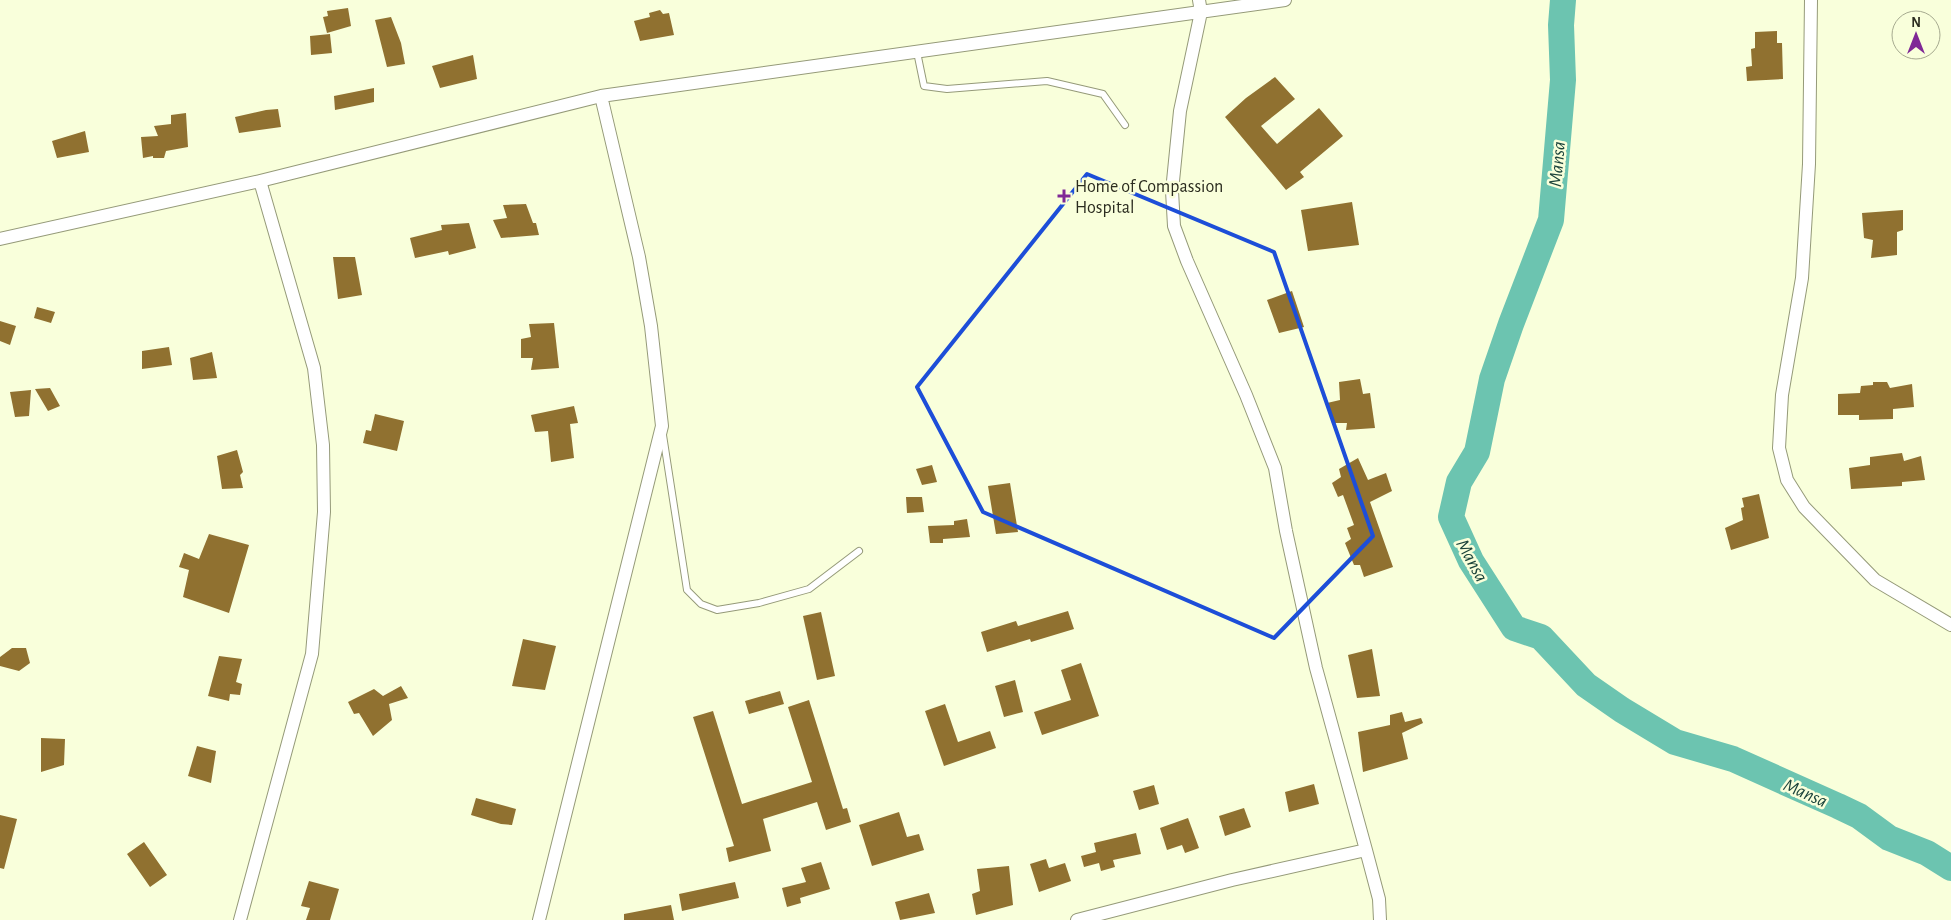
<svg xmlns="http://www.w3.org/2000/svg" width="1951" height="920" viewBox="0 0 1951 920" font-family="'Alegreya Sans',sans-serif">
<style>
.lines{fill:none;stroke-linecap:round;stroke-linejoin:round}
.river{stroke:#6cc4b0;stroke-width:26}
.building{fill:#907130}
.service-casing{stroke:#959a79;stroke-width:8}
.minor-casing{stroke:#959a79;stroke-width:14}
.service{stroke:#fff;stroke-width:6}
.minor{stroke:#fff;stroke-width:12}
.marked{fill:none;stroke:#1d4ed8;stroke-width:4;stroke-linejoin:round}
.poi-dot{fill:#7f2896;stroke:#f9ffdb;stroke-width:2}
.labels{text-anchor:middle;stroke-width:5;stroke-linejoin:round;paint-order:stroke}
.poi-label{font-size:18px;fill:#2b2c1f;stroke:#f9ffdb;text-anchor:start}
.water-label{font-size:19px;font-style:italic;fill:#1d453c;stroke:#f9ffdb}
</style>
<rect width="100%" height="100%" fill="#f9ffdb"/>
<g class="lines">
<path class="river" d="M1563 0 1561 25 1563 80 1551 220 1511 324 1492 379 1477 452 1459 482 1451 517 1471 561 1514 628 1541 637 1586 685 1622 710 1675 742 1733 759 1838 806 1859 816 1889 838 1927 853 1951 868"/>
</g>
<path class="building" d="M348 8 351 26 327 33 323 17 328 16 327 11Z
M660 10 663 14 669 13 674 35 640 41 634 21 650 17 649 13Z
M391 17 401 43 405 64 387 67 375 20Z
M1777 31V43H1782L1783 79 1747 81 1746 67 1752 66 1751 49 1755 48V32Z
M330 34 332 53 311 55 310 36Z
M473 55 477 79 440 88 432 66Z
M1275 77 1295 99 1261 126 1277 144 1319 108 1343 136 1300 172 1304 177 1286 190 1225 117 1246 98Z
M374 88V102L335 110 334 96Z
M278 109 281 127 239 133 235 117 266 110Z
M186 113 188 147 166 151 164 158H153V156L143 158 141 137 158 136 154 126 171 124V115Z
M85 131 89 152 57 158 52 141Z
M1352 202 1359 245 1308 251 1301 210Z
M526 204 533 223H536L539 235 501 238 493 220 507 218 503 205Z
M1903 210V230L1897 232V255L1871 258 1873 240 1864 238 1862 213Z
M469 223 476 248 449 255 448 251 415 258 410 238 442 230 441 225Z
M333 257H355L362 295 338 299Z
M1292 291 1304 327 1279 333 1267 300Z
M37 307 55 312 51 323 34 318Z
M0 321 16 326 10 345 0 341Z
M554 323 559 368 531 370 533 358H521V339L531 337 529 324Z
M169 347 172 365 142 369V351Z
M212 352 217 378 193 380 190 358Z
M1360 379 1363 394 1370 393 1375 428 1346 430 1347 423H1332L1327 403 1340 400 1339 382Z
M1873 382H1887L1890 388 1912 384 1914 407 1893 409V419L1859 420V415H1838V394L1860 393 1861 386 1873 385Z
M50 388 60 406 48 411 35 389Z
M31 390 29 416 15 417 10 392Z
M574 406 578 423 570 424 574 458 551 462 548 431 535 432 531 415Z
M375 414 404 421 397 451 363 443 366 430 371 431Z
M237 450 243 472 240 475 243 488 222 489 217 456Z
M1902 453 1904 461 1921 456 1925 480 1902 482V486L1851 489 1849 468 1870 465V457Z
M1358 458 1368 480 1386 473 1392 491 1370 502 1393 567 1364 577 1360 565H1354L1345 543 1351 539 1347 528 1354 525 1343 495 1338 497 1332 483 1341 477 1339 469Z
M932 465 937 482 922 485 916 469Z
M1010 483 1018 532 996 534 988 486Z
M1759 494 1769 538 1731 550 1725 528 1743 520 1741 508 1744 507 1742 498Z
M906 497H922L924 512 907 513Z
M967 519 970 537 943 539V543H930L928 526 954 525V521Z
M209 534 249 545 229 613 183 597 189 570 179 567 184 553 199 559Z
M1068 611 1074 629 1031 642 1030 639 987 652 981 632 1016 621 1018 626Z
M821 612 835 676 817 680 803 616Z
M523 639 556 646 545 690 512 686Z
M12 648H26L30 663 19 671 0 666V657Z
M1372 649 1380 696 1357 698 1348 655Z
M219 656 242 659 236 682 242 684 240 695 230 694 229 701 208 696Z
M1081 663 1099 716 1042 735 1034 712 1071 700 1061 670Z
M1015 680 1023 712 1004 717 995 686Z
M401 686 408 698 389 704 392 720 373 736 359 713 354 714 348 702 374 689 383 696Z
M780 691 784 704 749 714 745 701Z
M809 700 843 809 847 808 851 822 826 830 817 802 763 819 771 851 729 862 726 848 734 846 693 717 713 711 742 804 812 782 788 707Z
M945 704 958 742 990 731 996 748 944 766 925 711Z
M1402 712 1405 722 1421 718 1423 723 1402 733 1408 759 1363 772 1358 732 1390 725V715Z
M41 738 65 739 64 765 41 772Z
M197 746 216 751 211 783 188 776Z
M1314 784 1319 804 1289 812 1285 792Z
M1154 785 1159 804 1139 810 1133 791Z
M476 798 516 809 512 825 501 824 471 815Z
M1244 808 1251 827 1225 836 1219 816Z
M899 812 907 837 919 834 924 850 872 866 859 825Z
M0 815 17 819 4 869 0 868Z
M1188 818 1199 848 1185 853 1182 845 1167 850 1160 828Z
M1136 833 1141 854 1113 860 1115 867 1101 871 1099 863 1084 867 1081 856 1096 852 1094 843Z
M144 842 167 875 150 887 127 854Z
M1046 859 1049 868 1065 863 1071 881 1039 892 1030 864Z
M821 862 830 889 800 898 801 903 787 907 782 888 806 882 801 868Z
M1009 866 1013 905 976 915 972 894 980 891 977 869Z
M309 881 339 889 330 920H306L310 908 301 906Z
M735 882 739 898 682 911 679 894Z
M929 893 935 913 900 920 895 902Z
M671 905 674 920H624V914Z"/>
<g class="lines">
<g class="service-casing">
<path id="service" d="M917 52 924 86 947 89 1047 81 1103 94 1125 125
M663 435 687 590 701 604 717 610 759 603 809 589 859 551"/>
</g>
<g class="minor-casing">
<path id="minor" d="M1199 0 1201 12 1180 111 1172 191 1174 226 1187 261 1246 395 1275 468 1286 531 1316 668 1366 850 1379 899 1380 920
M1811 0 1809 164 1802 278 1782 395 1779 448 1787 480 1804 507 1875 580 1951 625
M0 239 260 181 601 96 1285 0
M240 920 312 654 324 512 323 445 314 368 260 181
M539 920 662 426 651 326 639 257 601 96
M1077 920 1232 880 1366 850"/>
</g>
<use href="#service" class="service"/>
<use href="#minor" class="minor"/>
</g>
<path class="marked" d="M1087 174 1274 252 1373 536 1274 638 983 512 917 387Z"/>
<path class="poi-dot" d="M1061.5 188.5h5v5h5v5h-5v5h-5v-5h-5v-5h5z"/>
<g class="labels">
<g class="poi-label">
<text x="1075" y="192">Home of Compassion<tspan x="1075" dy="21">Hospital</tspan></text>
</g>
<g class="water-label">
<text transform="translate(1556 164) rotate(-85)" y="7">Mansa</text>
<text transform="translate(1473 560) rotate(61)" y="7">Mansa</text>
<text transform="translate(1806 792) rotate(24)" y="7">Mansa</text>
</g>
</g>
<g transform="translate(1916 35)"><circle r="24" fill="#f9ffdb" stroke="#a7ab90"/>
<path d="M0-4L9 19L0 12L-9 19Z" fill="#7f2896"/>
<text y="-8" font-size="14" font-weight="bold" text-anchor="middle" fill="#2b2c1f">N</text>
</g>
</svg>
